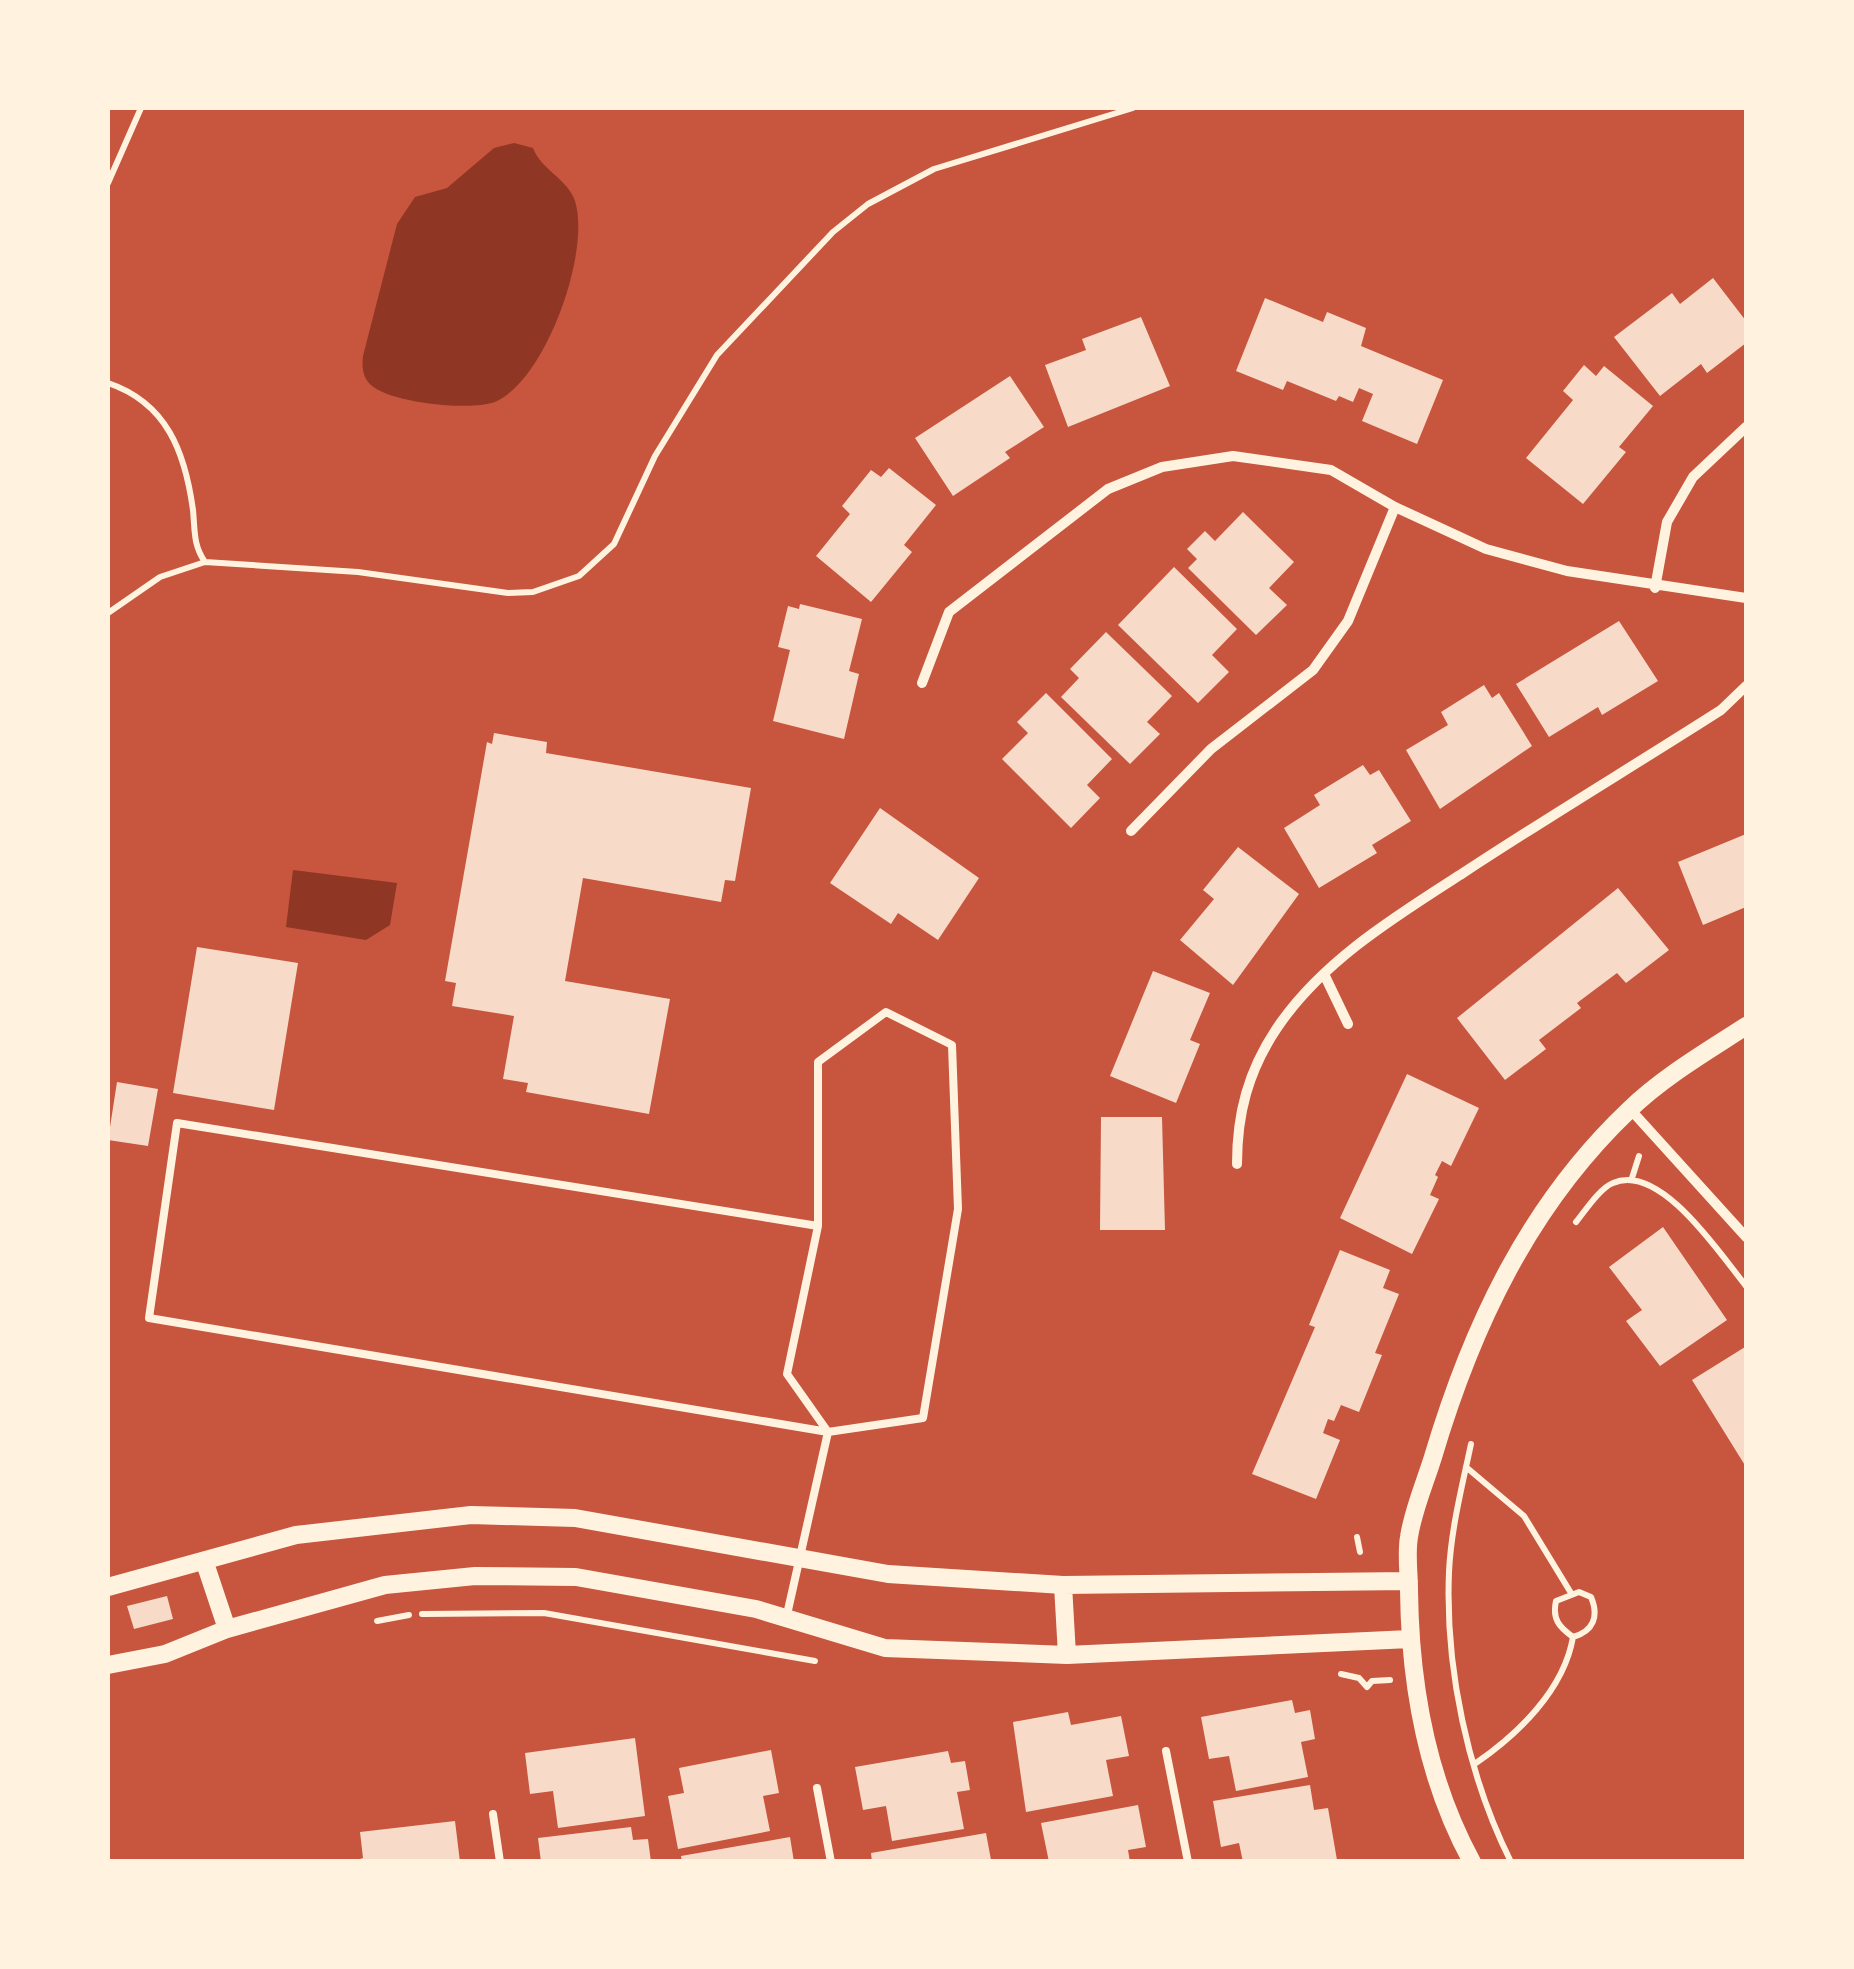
<svg xmlns="http://www.w3.org/2000/svg" width="1854" height="1969" viewBox="0 0 1854 1969" font-family="'Open Sans',sans-serif">
<style>
.water{fill:#8f3625}
.building{fill:#f7dbc8}
.lines{fill:none;stroke-linecap:round;stroke-linejoin:round}
.path{stroke:#fff3e0;stroke-width:6}
.service{stroke:#fff3e0;stroke-width:8}
.minor{stroke:#fff3e0;stroke-width:10}
.tertiary{stroke:#fff3e0;stroke-width:18}
</style>
<rect width="100%" height="100%" fill="#c8553d"/>
<path class="water" d="M514 143 533 148C542 171 567 178 575 201 591 252 546 378 497 401 473 412 390 403 371 385 362 377 362 366 363 356L397 224 415 197 447 188 494 148Z
M293 870 397 883 390 925 366 940 286 927Z"/>
<path class="building" d="M1713 278 1746 321V343L1707 373 1701 364 1660 396 1614 337 1672 293 1680 304Z
M1265 298 1323 322 1327 312 1366 328 1361 346 1443 380 1417 444 1362 421 1373 394 1359 388 1353 402 1339 396 1336 401 1287 381 1283 390 1236 371Z
M1141 317 1170 386 1068 427 1045 365 1086 350 1082 339Z
M1584 365 1596 376 1604 366 1653 406 1619 447 1626 452 1583 504 1526 458 1573 400 1563 391Z
M1010 376 1044 427 1005 452 1010 458 953 496 915 438Z
M889 468 936 505 904 545 912 552 871 602 816 556 850 514 842 506 871 470 881 477Z
M1243 512 1294 562 1269 588 1287 605 1256 635 1188 568 1197 559 1187 549 1205 531 1215 541Z
M1174 567 1237 629 1212 655 1229 672 1198 703 1118 625Z
M800 604 862 619 849 671 859 674 844 739 773 721 790 650 778 647 788 606 799 609Z
M1619 621 1658 681 1602 715 1598 707 1549 737 1516 684Z
M1106 632 1172 696 1147 722 1160 734 1130 764 1061 697 1079 678 1070 669Z
M1484 685 1492 698 1499 693 1532 746 1440 809 1406 750 1448 725 1441 712Z
M1046 693 1112 759 1087 785 1100 798 1071 828 1002 759 1028 733 1017 722Z
M494 733 547 742 546 753 751 788 735 881 725 880 721 902 583 878 565 981 670 999 649 1114 526 1092 528 1083 503 1079 514 1016 452 1006 456 983 445 981 487 742 492 744Z
M1363 765 1370 775 1379 770 1411 821 1372 845 1377 853 1319 888 1284 828 1320 805 1314 795Z
M880 808 979 878 938 940 898 913 891 924 830 883Z
M1746 834V907L1703 925 1678 862Z
M1238 847 1299 894 1233 985 1180 940 1214 899 1203 890Z
M1618 888 1669 950 1626 983 1617 973 1577 1003 1581 1008 1539 1040 1546 1049 1505 1080 1457 1018Z
M197 947 298 963 274 1110 173 1093Z
M1153 971 1210 993 1190 1040 1200 1044 1176 1103 1110 1076Z
M1407 1074 1479 1108 1451 1166 1442 1161 1435 1175 1438 1177 1430 1195 1439 1199 1412 1254 1340 1218Z
M117 1082 158 1089 148 1146 108 1140Z
M1101 1117H1162L1165 1230H1100Z
M1663 1227 1727 1320 1660 1366 1626 1321 1642 1310 1609 1267Z
M1340 1250 1390 1270 1383 1288 1399 1294 1375 1353 1382 1355 1359 1412 1341 1405 1334 1421 1328 1419 1323 1433 1340 1440 1316 1499 1252 1474 1315 1327 1309 1325Z
M1745 1347 1746 1350V1467L1692 1380Z
M167 1596 173 1619 134 1629 127 1606Z
M1292 1700 1295 1713 1310 1710 1315 1739 1301 1742 1308 1777 1236 1791 1229 1756 1209 1759 1201 1717Z
M1068 1712 1071 1725 1121 1716 1129 1756 1106 1760 1113 1796 1026 1812 1013 1722Z
M635 1738 645 1816 558 1828 553 1791 530 1794 525 1753Z
M771 1750 779 1793 763 1796 770 1831 678 1849 668 1796 684 1793 679 1768Z
M948 1751 951 1763 965 1761 970 1790 957 1792 964 1829 892 1841 886 1806 863 1810 855 1767Z
M1310 1785 1314 1810 1328 1808 1337 1860 1243 1862 1239 1843 1221 1847 1213 1801Z
M1138 1805 1146 1847 1128 1850 1130 1862H1049L1041 1823Z
M455 1821 460 1862H351L363 1858 360 1832Z
M631 1827 633 1840 648 1839 651 1862H541L538 1838Z
M986 1833 991 1860 986 1862H872L871 1853Z
M790 1837 794 1862H682L681 1856Z"/>
<g class="lines">
<path class="path" d="M108 183 141 108
M108 383C167 403 185 452 193 510 195 530 193 545 205 562
M108 613 160 577 205 562 358 572 508 593 533 592 579 576 614 544 655 456 717 355 833 232 868 204 934 169 1133 108
M1632 1178 1639 1156
M1576 1222C1585 1211 1600 1188 1613 1183 1660 1162 1720 1254 1746 1286
M1471 1444C1462 1487 1451 1529 1449 1572 1445 1668 1468 1776 1511 1862
M1466 1467 1524 1516 1571 1593
M1357 1537 1360 1552
M422 1614 544 1613 815 1661
M377 1621 409 1615
M1341 1674 1359 1678 1367 1687 1372 1681 1390 1680
M1476 1763C1518 1734 1564 1690 1573 1637 1594 1631 1599 1616 1591 1597L1579 1592 1556 1601C1552 1619 1559 1627 1573 1637"/>
<path class="service" d="M886 1012 952 1045 958 1209 923 1418 828 1432 787 1374 818 1226V1062Z
M786 1619 828 1432 149 1318 177 1123 818 1226
M1166 1751 1188 1862
M817 1788 831 1862
M493 1814 500 1862"/>
<path class="minor" d="M1655 588 1667 522 1693 477 1746 427
M922 683 949 612 1108 489 1162 467 1233 456 1331 470 1395 507 1486 549 1567 571 1746 598
M1131 831 1211 749 1313 670 1348 621 1395 507
M1324 974 1348 1024
M1630 1109 1746 1237
M1237 1164C1237 1114 1248 1071 1277 1028 1322 961 1396 916 1463 873 1548 817 1635 765 1721 710L1746 686"/>
<path class="tertiary" d="M205 1563 227 1629
M1063 1585 1067 1655
M108 1587 296 1535 471 1515 575 1518 888 1574 1063 1585 1409 1581
M108 1665 165 1654 227 1629 385 1585 475 1576 576 1577 756 1609 885 1648 1067 1655 1410 1639
M1472 1862C1426 1778 1410 1684 1409 1590 1409 1573 1406 1554 1409 1537 1413 1510 1425 1483 1433 1457 1472 1326 1529 1205 1629 1110 1663 1077 1706 1052 1746 1026"/>
</g>
<rect width="1854" height="1969" fill="none" stroke="#fff3e0" stroke-width="220"/>
</svg>
